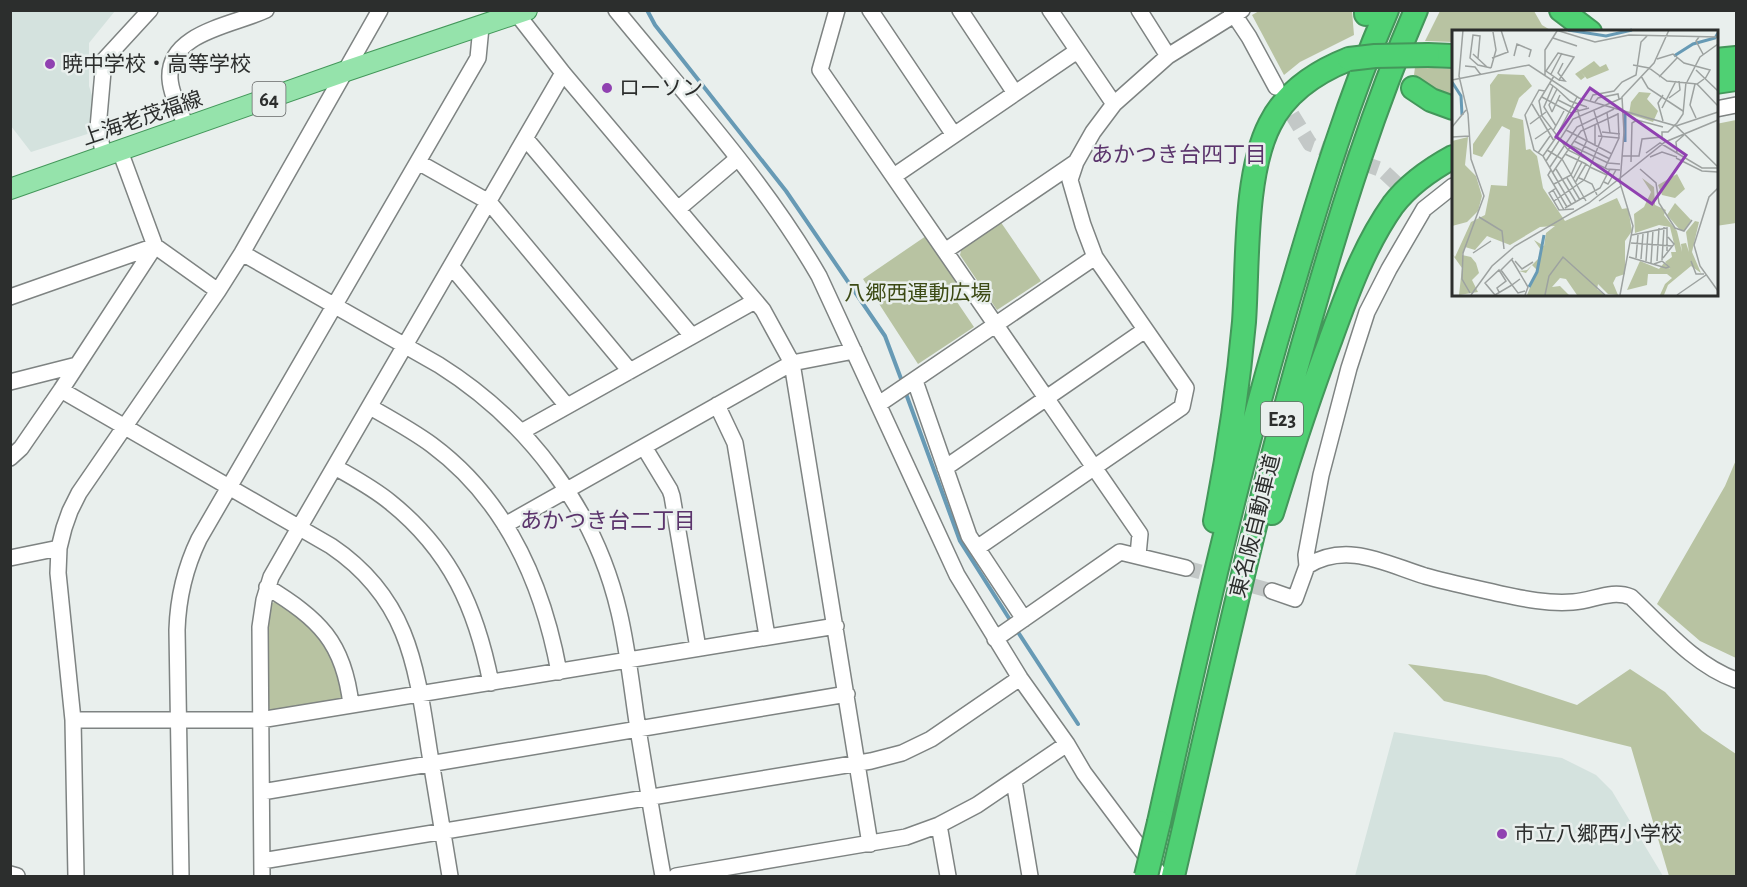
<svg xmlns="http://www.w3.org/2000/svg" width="1747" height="887" viewBox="0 0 1747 887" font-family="'Alegreya Sans','Noto Sans JP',sans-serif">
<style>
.built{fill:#d4e2de}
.green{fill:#b8c3a2}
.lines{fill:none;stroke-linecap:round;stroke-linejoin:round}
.stream{stroke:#679ab5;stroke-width:4}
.minor-tunnel{stroke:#c3c8c7;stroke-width:15;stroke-dasharray:15 8;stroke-linecap:butt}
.minor-casing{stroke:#7e8382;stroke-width:18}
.major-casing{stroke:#43975a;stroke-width:22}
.highway-casing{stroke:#43975a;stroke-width:26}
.minor{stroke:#fff;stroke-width:15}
.major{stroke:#95e3ab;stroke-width:20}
.highway{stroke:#4fd073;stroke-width:22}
.highway-bridge-casing{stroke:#43975a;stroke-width:26;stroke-linecap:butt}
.highway-bridge{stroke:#4fd073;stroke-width:22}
.poi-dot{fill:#9041b1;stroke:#e9efed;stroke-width:2}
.labels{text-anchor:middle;stroke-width:5;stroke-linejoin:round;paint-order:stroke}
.shield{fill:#e9efed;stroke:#656867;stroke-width:1.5}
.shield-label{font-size:20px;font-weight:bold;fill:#2c2e2d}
.poi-label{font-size:21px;fill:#2c2e2d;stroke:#e9efed;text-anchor:start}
.street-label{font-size:21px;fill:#2c2e2d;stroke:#e9efed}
.park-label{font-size:21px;fill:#3c4a14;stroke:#e9efed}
.neighbourhood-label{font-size:22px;fill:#5b346c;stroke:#e9efed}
.inset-river{fill:none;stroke:#679ab5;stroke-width:3}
.inset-road{fill:none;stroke:#9da2a0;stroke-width:1.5}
.view{fill:#9041b1;fill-opacity:0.15;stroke:#9041b1;stroke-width:3}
.inset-edge{fill:none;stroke:#2c2e2d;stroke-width:3}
</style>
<rect width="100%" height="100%" fill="#e9efed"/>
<path class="built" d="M11 11H115L89 43V86L103 129 31 152 11 126Z
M1394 732 1562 758 1596 775 1612 791 1663 876H1355Z"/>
<path class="green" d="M1259 11H1352L1354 35 1300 62 1284 75 1252 15Z
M1440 11H1534L1542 25 1552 31 1453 32V42L1425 41Z
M1415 67 1453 69V96L1422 83 1414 75Z
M1736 120V223L1716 226V124Z
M1000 221 1041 281 997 310 960 255 962 247Z
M926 236 966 295 957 302 974 327 918 364 863 279Z
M1736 460V658L1700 641 1657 604 1725 486Z
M277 600 310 624 331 649 344 695 340 700 273 711 268 708 266 633 271 604Z
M1408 664 1486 675 1577 705 1630 669 1665 692 1702 731 1736 754V876H1669L1631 747 1444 701Z"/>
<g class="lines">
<path class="stream" d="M647 10 655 25 786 191 885 336 903 384
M905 391 960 541 1012 623
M1016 629 1078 724"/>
<path class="minor-tunnel" d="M1280 95 1310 144 1382 170 1416 202
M1186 568 1272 591"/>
<g class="minor-casing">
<path id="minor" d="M616 10C687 97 763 179 819 276L957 575 1020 678 1067 744 1084 773 1161 876
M837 10 820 70 1140 534 1138 555
M870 10 954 135
M960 10 1015 93
M1050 10 1114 104
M1139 10 1168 56
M1231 10 1249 37 1276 87
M517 14 563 73 763 310 792 363 870 844
M1716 109 1736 105
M187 128C181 113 171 95 170 79 167 32 235 25 266 10
M526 139 692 336
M120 151 155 246 218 291
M104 156 98 128 104 60 150 10
M418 162 489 202 630 371
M894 176 1077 51
M678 209 738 158
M945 251 1076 162
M242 253 439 365C528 421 595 509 619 612 628 650 632 690 638 729 646 778 654 827 663 876
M451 266 567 406
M10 297 155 246
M915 381 969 536 1024 619
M10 382 77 365
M61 390 331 546C408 598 416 664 429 749 436 792 443 834 450 876
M879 404 1095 257
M717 405 735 443 767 636
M370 407C391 419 413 431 432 445 506 500 543 585 559 672
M521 432 755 301
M644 447 670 490 672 496 698 648
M10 458 21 448 61 390 155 246
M335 467C354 478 373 488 390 502 451 551 476 608 491 683
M945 468 1145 330
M505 525 792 363 854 351
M977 548 1182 407 1186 388 1095 257 1083 225 1070 180 1076 162 1093 132 1114 104 1168 56 1242 10
M10 558 59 548
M1307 566C1347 541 1386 564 1425 576 1450 583 1475 588 1501 594 1524 599 1549 604 1573 602 1593 601 1611 589 1631 597 1663 627 1694 665 1736 680
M267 587C319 619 344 642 351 705
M1272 591 1295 599 1307 566 1306 555 1321 475 1349 368 1367 312 1389 269 1424 209 1453 186
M995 639 1120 552 1186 568
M73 720H260L836 626
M1014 781 1030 876
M262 792 847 694
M939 825 948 876
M262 861 871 761 902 753 931 739 1020 678
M10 874 17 876
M76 876 73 720 58 573 59 548 64 528 70 511 79 493 218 291 242 253 380 10
M181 876 177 630C178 598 185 568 199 539L478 58 481 27
M262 876 260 627 264 600 271 577 299 528 563 73
M676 876 906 837 939 825 977 805 1067 744"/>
</g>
<g class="major-casing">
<path id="major" d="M10 189 346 71 527 10"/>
</g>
<g class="highway-casing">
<path id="highway" d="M1366 10V14
M1561 10 1590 32
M1428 55 1453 56
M1716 60 1736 58
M1716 82 1736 79
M1413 88 1431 100 1453 108
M1272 513C1290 455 1309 397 1330 341 1347 294 1364 246 1393 205 1409 184 1431 169 1453 157
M1215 521C1228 455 1238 389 1244 322 1248 265 1244 174 1270 124 1286 92 1316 72 1349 59
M1159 822C1199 641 1240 459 1294 281 1321 189 1349 98 1387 10
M1173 876C1217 687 1258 497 1313 310 1342 209 1374 107 1416 10"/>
</g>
<use href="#minor" class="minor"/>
<use href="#major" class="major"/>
<use href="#highway" class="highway"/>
<g class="highway-bridge-casing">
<path id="highway-bridge" d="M1349 59 1375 56 1428 55
M1146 876 1159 822"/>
</g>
<use href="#highway-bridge" class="highway-bridge"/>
</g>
<g class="poi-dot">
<circle cx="50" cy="64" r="6"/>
<circle cx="607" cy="88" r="6"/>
<circle cx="1502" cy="834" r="6"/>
</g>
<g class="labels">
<g class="shield">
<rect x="252.5" y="82" width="33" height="34" rx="4.5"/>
<rect x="1261" y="402" width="42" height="34" rx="4.5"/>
</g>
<g class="shield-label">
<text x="269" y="106">64</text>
<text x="1282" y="426">E23</text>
</g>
<g class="poi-label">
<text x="62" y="71">暁中学校・高等学校</text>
<text x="619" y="95">ローソン</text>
<text x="1514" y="841">市立八郷西小学校</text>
</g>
<g class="street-label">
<text transform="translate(142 118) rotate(-19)" y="7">上海老茂福線</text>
<text transform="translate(1255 526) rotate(-76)" y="7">東名阪自動車道</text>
</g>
<g class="park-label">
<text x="918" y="300">八郷西運動広場</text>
</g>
<g class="neighbourhood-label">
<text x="1179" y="162">あかつき台四丁目</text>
<text x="608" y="528">あかつき台二丁目</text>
</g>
</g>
<g transform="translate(1452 30)">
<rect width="266" height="266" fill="#e9efed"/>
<path d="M142 31 148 37 154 34 157 40 135 49 129 42 133 47 129 50 123 44ZM46 44 72 45 80 56 67 68 60 87 71 90 74 120 78 119 85 126 91 158 113 191 165 168 170 179 176 178 180 201 173 211V244L164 247 161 253 166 265 156 264 146 254 145 259 153 265H125L114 249 108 248 100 257 108 256 117 265H75L85 240 80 235 74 243 67 241 75 240 86 229 89 220 82 210 92 216 94 203 103 196 88 197 58 215 35 206 23 220 13 217 10 225 19 227 24 233 27 243 20 250 26 262 7 265 10 238 0 224 3 227 19 192 33 185 39 155 55 156 58 100 50 96 30 127 21 124V114L39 88 38 55ZM187 62 199 63 195 69 206 81 201 92 177 84 179 72ZM16 107 13 135 24 146 30 166 26 181 15 192 0 196V111ZM225 144 233 159 223 168 210 165 206 155ZM190 148 202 157 203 175 214 180 212 185 225 201 230 222 229 214 234 213 237 222 234 202 243 191 247 192 240 222 249 243 239 236 216 255 212 265H208L213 254 220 248 215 244H196L195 255 175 260 188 231 207 239 212 233 218 239 213 232 220 227 219 222H224L218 197 207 195 183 203 182 184 192 177 199 162ZM223 173 239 190 233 200H228L215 185Z" fill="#b8c3a2"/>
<path class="inset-river" d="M116 0 154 6 180 0M222 26 241 14 263 8 266 3M0 52 9 66 10 85M173 84V112M77 257 85 242 92 205"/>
<path class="inset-road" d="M11 0 7 46 16 84 19 129 32 166 11 223 10 249 18 263M104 0 143 12 177 5 266 7M247 7 244 11 251 24M101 8 125 16M106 23 122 27 107 50 94 41ZM21 24 35 37M62 26 65 14 79 20 77 27M26 28 28 6 21 5 18 28 26 35 39 38M40 28 56 22 49 0M205 29 221 24 232 33 258 40 253 49M181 35 197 38 215 51 245 54 252 49M13 36 23 37 29 45M39 38 44 20 41 2M244 40 266 61M99 44 110 23M93 45V20L105 1M102 46 87 71 90 86 116 120 155 139 168 140M189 46 196 58 231 81M207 47 225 28M0 50 77 35 127 68 224 96 266 137M107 50 113 51 106 43 111 33M235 52 248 27 266 14M97 53 105 59 97 75 100 82M243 54 238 75 244 88M245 54 266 76M101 56 92 77 104 96M105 59 118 71 135 77M93 61 87 60 73 85 82 120 91 126 119 174M211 65 206 73 211 91M90 67 119 83 137 78M217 68 228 60 227 51M106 70 128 81M138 71 141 65 162 61 170 52 184 45 189 12 195 6M143 72 146 68 166 64 167 69M80 74 102 111M210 78 224 51M142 81 150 107 138 137 155 145M100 82 108 65M155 83 158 103M78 94 94 82M143 95V116M224 96 266 82M0 97 14 80M114 100 160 124M101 101 112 81M150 102 168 104M105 105 125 67M146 106 167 108M0 107 18 106M83 109 99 98M122 111 158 129M120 116 156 133 168 134M95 120 110 129 134 171M86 123 98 106M194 123 208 113 250 138H266M225 123 224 112 232 105M113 124 134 134M91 126 105 106M170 126H187L190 109 210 107V102H216L225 93 231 84 234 52M198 127 210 122 225 127M224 128 250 141 266 142M94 131 121 89 170 68M179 132 180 93 185 90 211 97M98 137 125 97 162 79M153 138 167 108 166 83M104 139 124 172M188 139 204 153 207 173 223 198 232 201 240 190M99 140 96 145 115 177M101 142 129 101 166 84M115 148 128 170M121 149 130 132M152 152 156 154 164 140M123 153 134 134 138 137 132 150 127 148M102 154 119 145 135 110 126 82M104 158 97 163 107 180 122 179M266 158 257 167 242 215 248 236 266 261M101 160 112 180M102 171 132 150 140 154 145 165M147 171 169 156M113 178 148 158 158 139M27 187 50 201 52 219M180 205 215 198V221M179 213 221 216M21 223 39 211M177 227 214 238 217 237 210 231 202 234M184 228 186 205M211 228 222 214 216 207M189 229 191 204M60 230 76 257 73 265M210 230 212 197M63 231 70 239 81 232M194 231 196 202M205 231 207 198M239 231 244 244H252M199 233 201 200M68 249 60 255 66 263 73 261M47 262 45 258 54 251 47 240 33 253 43 265 60 255 49 240 61 228M19 265 40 236 63 216 137 173 213 112 266 90M93 265 97 246 111 227 153 265M168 265 181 196 168 153 172 102 170 67 202 33 217 0M225 265 254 245"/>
<path class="view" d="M138 58 234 125 200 174 104 107Z"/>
<rect width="266" height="266" class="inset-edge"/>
</g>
<rect width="1747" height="887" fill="none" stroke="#2c2e2d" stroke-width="24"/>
</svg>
